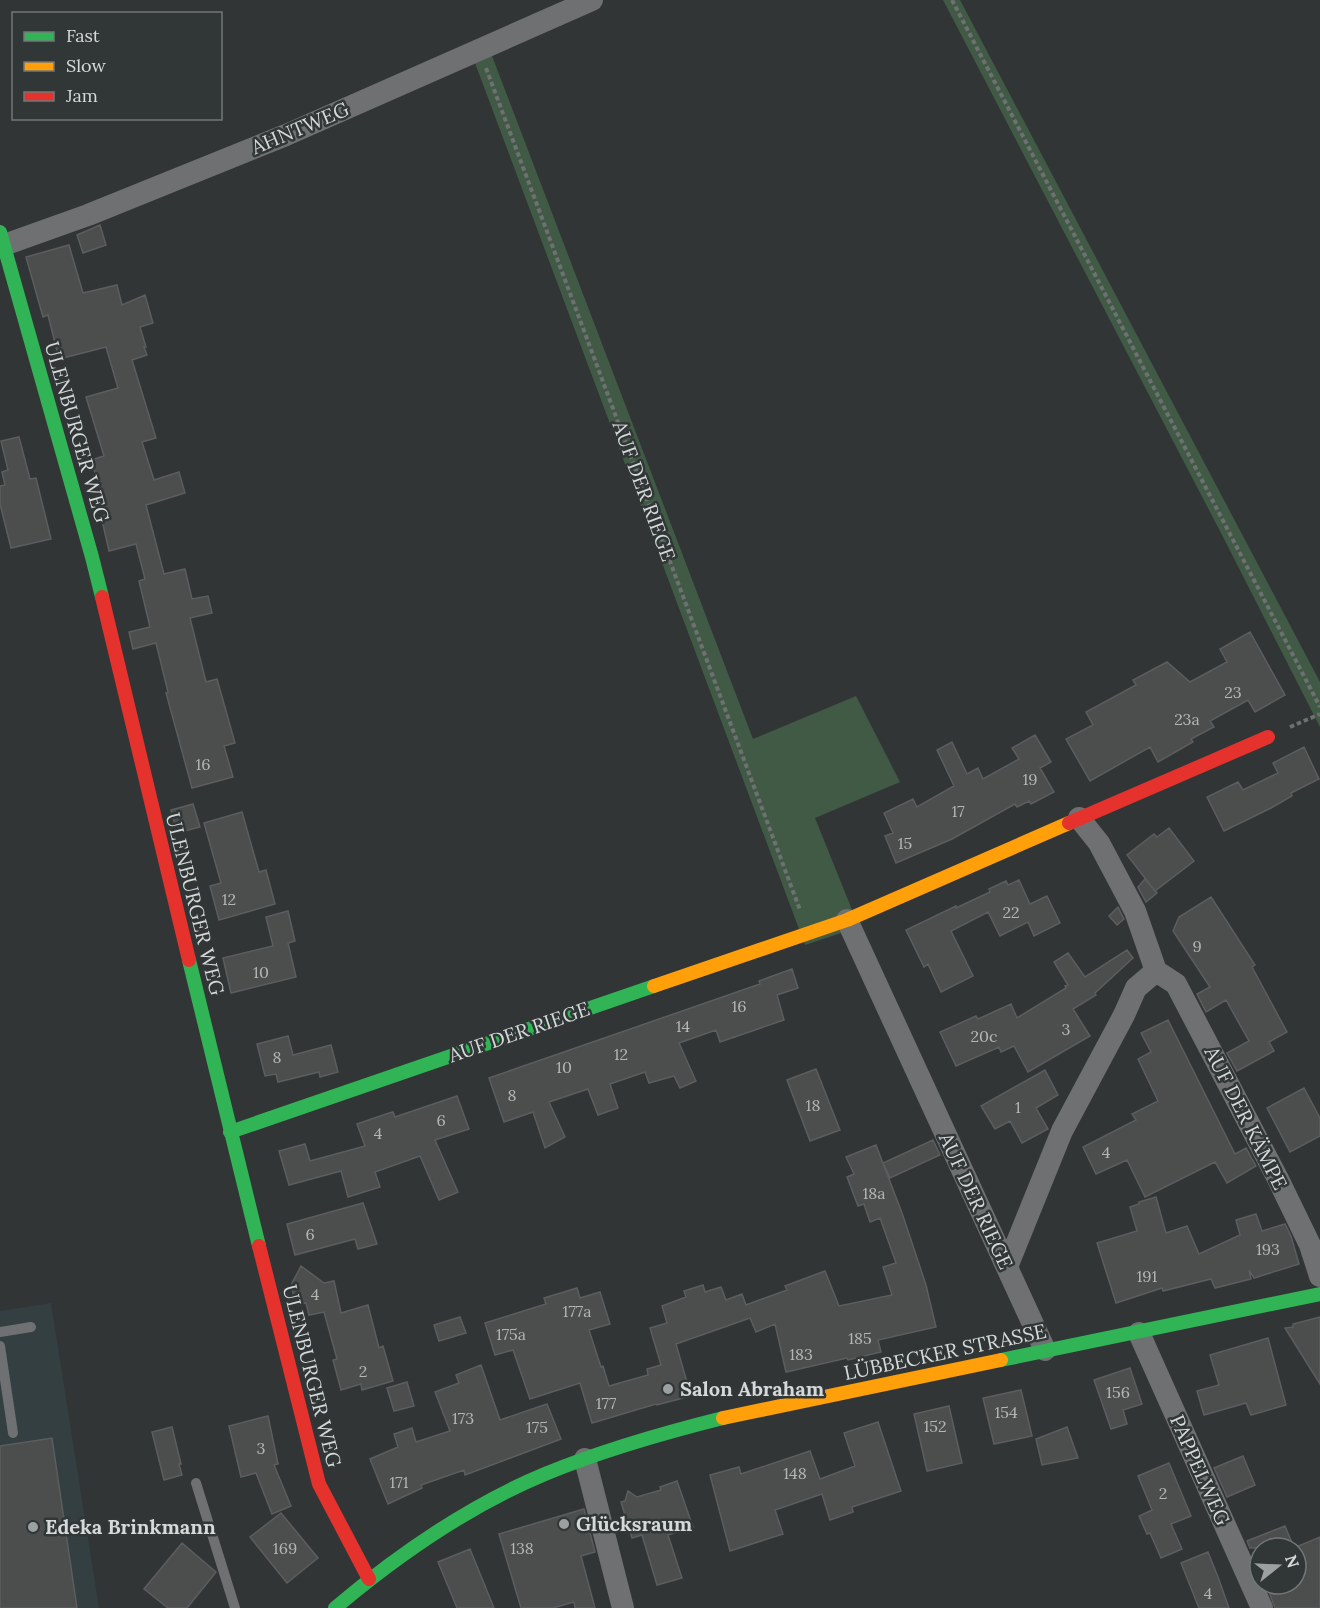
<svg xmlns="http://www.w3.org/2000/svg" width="1320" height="1608" viewBox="0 0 1320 1608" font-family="Lora,serif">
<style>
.built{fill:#343f41}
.green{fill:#405a45}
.building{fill:#4c4e4e;stroke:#5b5d5e;stroke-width:1.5}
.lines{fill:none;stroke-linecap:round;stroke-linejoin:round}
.path{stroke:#6e7072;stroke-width:4;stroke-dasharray:4.5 3;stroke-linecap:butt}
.lane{stroke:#6e7072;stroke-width:10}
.street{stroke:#6e7072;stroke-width:22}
.fast{stroke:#30b455;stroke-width:14}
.slow{stroke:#ff9f0a;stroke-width:14}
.jam{stroke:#e5322d;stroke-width:14}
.poi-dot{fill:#9da0a0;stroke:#313637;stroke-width:2}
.labels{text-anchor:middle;stroke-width:5;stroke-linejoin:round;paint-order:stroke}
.number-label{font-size:16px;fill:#b4b6b6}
.street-label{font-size:20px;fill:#d6d9d9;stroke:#313637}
.poi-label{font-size:20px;font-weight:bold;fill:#d6d9d9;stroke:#313637;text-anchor:start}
</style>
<rect width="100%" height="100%" fill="#323536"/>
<path class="built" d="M51 1303 99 1608H0V1311Z"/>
<path class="green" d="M943 0H960L1320 682V727L1221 533Z
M489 48 753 739 856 696 900 782 815 818 859 927 805 945 472 55Z"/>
<path class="building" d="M100 225 106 245 83 253 77 235Z
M69 245 83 293 117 285 122 305 145 295 153 323 140 327 146 347H144L147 355 132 360 156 438 142 442 154 480 179 472 185 493 146 505 164 574 185 569 192 599 208 596 212 613 190 618 206 682 217 679 235 743 224 746 233 777 192 788 166 693 168 692 156 643 133 649 129 632 150 627 139 581 145 579 136 544 109 551 101 516 108 515 91 460 104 456 86 397 118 388 106 347 59 359 48 315 43 317 26 257Z
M19 437 30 479 36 478 51 539 11 548 0 504V486L5 485 2 472 8 470 1 441Z
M1250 632 1285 695 1255 712 1248 700 1210 721 1214 727 1191 739 1193 742 1158 762 1150 747 1090 781 1066 739 1093 725 1086 712 1136 685 1133 680 1167 662 1190 682 1227 662 1220 649Z
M1035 735 1051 762 1040 768 1054 792 1031 804 1029 801 1017 807 1015 804 952 839 896 863 885 836 893 833 884 813 913 799 917 807 954 786 937 750 952 742 967 774 978 768 983 779 1019 759 1012 748Z
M1304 747 1319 779 1291 793 1292 796 1271 808 1224 831 1207 797 1238 782 1243 790 1278 773 1273 763Z
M193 804 200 827 177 833 171 810Z
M242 812 259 872 266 870 275 904 219 920 210 886 221 883 204 823Z
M1169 828 1194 861 1155 891 1127 855 1154 834 1157 837Z
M1145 879 1157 893 1146 902 1138 887Z
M1019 880 1030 904 1047 896 1060 923 1034 936 1028 922 1000 936 988 912 951 931 973 976 941 992 928 964 924 967 906 930 956 906V908L990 892 989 889 1006 881 1008 885Z
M1211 897 1255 965 1252 967 1287 1032 1269 1042 1274 1051 1237 1071 1227 1053 1249 1041 1226 1000 1206 1012 1197 994 1210 987 1173 931 1179 917Z
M1118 907 1124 919 1117 925 1109 916Z
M288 911 295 941 288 943 296 977 231 993 223 958 273 946 266 917Z
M1127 950 1133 958 1095 993 1096 995 1073 1009 1090 1036 1028 1072 1014 1046 1001 1052 999 1047 956 1066 940 1032 976 1016 978 1019 1011 1004 1017 1018 1066 988 1065 986 1068 985 1054 962 1068 953 1085 977Z
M792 969 798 988 777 995 784 1020 720 1042 716 1030 679 1043 696 1081 680 1088 674 1076 649 1083 645 1072 610 1084 618 1108 598 1115 588 1089 549 1102 565 1137 545 1148 533 1112 504 1122 489 1078 760 984 759 981Z
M1168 1020 1235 1154 1246 1148 1256 1166 1227 1183 1215 1162 1145 1197 1127 1160 1096 1174 1083 1147 1136 1120 1132 1114 1158 1101 1138 1059 1151 1052 1141 1033Z
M288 1036 293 1055 331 1045 338 1072 320 1077 319 1072 278 1082 276 1074 265 1076 257 1044Z
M816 1069 840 1130 810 1141 787 1080Z
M1045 1070 1058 1095 1036 1108 1048 1129 1022 1143 1010 1121 995 1129 981 1106Z
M1304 1088 1320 1118V1136L1290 1152 1267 1108Z
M457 1096 469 1129 435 1140 458 1192 439 1200 420 1156 375 1172 380 1187 348 1197 341 1171 289 1185 279 1151 305 1144 310 1161 365 1146 357 1124 389 1113 393 1112 395 1117Z
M933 1140 940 1155 890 1178 883 1163Z
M876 1145 902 1213 926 1285 936 1327 878 1340 881 1352 848 1360 847 1358 786 1372 775 1324 756 1332 750 1318 676 1344 691 1396 657 1405 656 1404 592 1423 580 1383 530 1399 513 1350 495 1355 485 1323 546 1304 544 1298 577 1288 580 1298 600 1292 610 1324 589 1330 601 1367 603 1366 609 1386 648 1375 647 1369 661 1365 650 1328 667 1323 662 1306 686 1297 684 1291 703 1285 705 1292 721 1287 726 1300 742 1294 746 1305 787 1290 785 1286 825 1271 839 1306 892 1295 883 1267 896 1263 880 1218 870 1222 864 1204 858 1206 847 1177 854 1174 846 1157Z
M1156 1197 1166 1233 1187 1226 1199 1254 1240 1235 1236 1220 1256 1214 1262 1231 1285 1224 1291 1236 1299 1264 1254 1278 1249 1270 1251 1279 1215 1288 1211 1279 1163 1291 1162 1288 1116 1303 1097 1243 1137 1231 1130 1207 1139 1204V1202Z
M363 1203 377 1244 358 1249 355 1239 295 1255 287 1224Z
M301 1266 324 1283 334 1281 341 1313 368 1305 379 1348 383 1346 393 1381 362 1390 361 1384 341 1390 333 1360 337 1359 324 1312 309 1315 306 1303 296 1305 291 1285Z
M460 1317 466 1333 439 1341 434 1325Z
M1320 1317V1384L1285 1328 1293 1327V1324Z
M1268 1338 1286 1405 1251 1415 1246 1403 1204 1415 1197 1391 1219 1385 1210 1355Z
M481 1365 500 1420 547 1404 561 1439 465 1475 464 1470 421 1485 422 1488 388 1504 370 1459 398 1447 394 1434 412 1428 416 1442 450 1431 435 1392 459 1383 456 1375Z
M1130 1368 1142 1404 1123 1410 1127 1424 1111 1429 1094 1380Z
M407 1382 414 1406 394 1411 387 1388Z
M1021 1390 1032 1436 994 1444 983 1398Z
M949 1406 962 1463 927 1471 914 1414Z
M268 1416 278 1464 274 1465 291 1506 272 1514 256 1473 241 1477 229 1426Z
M878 1422 901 1491 852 1507 853 1512 830 1520 822 1494 775 1510 783 1534 730 1551 710 1475 739 1467 741 1474 810 1451 820 1479 855 1466 844 1433Z
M172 1427 181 1464H179L182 1475 164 1480 152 1432Z
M1067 1427 1078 1458 1042 1465 1036 1439Z
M52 1438 77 1608H0V1446Z
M1243 1456 1255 1485 1227 1497 1214 1468Z
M1169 1463 1191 1516 1171 1524 1182 1549 1161 1558 1150 1533 1147 1534 1139 1516 1152 1510 1138 1476Z
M677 1481 693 1527 668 1535 682 1578 657 1585 642 1535 632 1538 621 1502 625 1501 628 1491 637 1497 661 1490 660 1487Z
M584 1509 595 1552 581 1556 595 1608H575L574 1602 553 1608H521L499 1534Z
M281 1513 318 1558 287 1583 250 1537Z
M1285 1526 1294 1548H1250L1247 1541Z
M1320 1537V1608H1275L1266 1584H1296V1547Z
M182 1543 216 1572 187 1608H168L144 1589Z
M470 1549 494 1608H457L438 1562Z
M1208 1552 1218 1577 1229 1608H1199L1181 1563Z"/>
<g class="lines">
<path class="path" d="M952 0 1320 707
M486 68 800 910
M1290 727 1320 714"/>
<path class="lane" d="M0 1332 31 1327
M0 1346 13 1433
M196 1483 235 1608"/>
<path class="street" d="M4 245 88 215 286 135 592 0
M1079 818 1099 843 1135 911 1156 971 1176 984 1278 1179 1310 1245 1320 1276
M847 920 1045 1350
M1007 1267 1062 1131 1124 1015 1136 988 1156 971
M1139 1333 1262 1608
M585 1459 623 1608"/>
<path class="fast" d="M0 232 92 557 102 597
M189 960 259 1246
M230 1132 654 986
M1001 1360 1320 1294
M335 1608C399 1554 468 1506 545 1474 603 1450 663 1433 723 1418"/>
<path class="slow" d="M654 986 847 920 1069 823
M723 1418 1001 1360"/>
<path class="jam" d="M102 597 189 960
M1069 823 1268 737
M259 1246 319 1484 369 1579"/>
</g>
<g class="poi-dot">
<circle cx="668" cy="1389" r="6"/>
<circle cx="564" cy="1524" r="6"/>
<circle cx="33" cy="1527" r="6"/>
</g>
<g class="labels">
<g class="number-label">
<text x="1233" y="698">23</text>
<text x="1187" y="725">23a</text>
<text x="203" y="770">16</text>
<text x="1030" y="785">19</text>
<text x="958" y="817">17</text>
<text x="905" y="849">15</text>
<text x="229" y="905">12</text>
<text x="1011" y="918">22</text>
<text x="1197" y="952">9</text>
<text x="261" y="978">10</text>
<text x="739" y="1012">16</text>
<text x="683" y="1032">14</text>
<text x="1066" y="1035">3</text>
<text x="984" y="1042">20c</text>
<text x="621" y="1060">12</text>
<text x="277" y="1063">8</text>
<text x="564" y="1073">10</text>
<text x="512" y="1101">8</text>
<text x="813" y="1111">18</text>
<text x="1018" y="1113">1</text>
<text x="441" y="1126">6</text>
<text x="378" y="1139">4</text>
<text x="1106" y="1158">4</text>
<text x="874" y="1199">18a</text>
<text x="310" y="1240">6</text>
<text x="1268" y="1255">193</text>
<text x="1147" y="1282">191</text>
<text x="315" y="1300">4</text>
<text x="577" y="1317">177a</text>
<text x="511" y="1340">175a</text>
<text x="860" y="1344">185</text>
<text x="801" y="1360">183</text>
<text x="363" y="1377">2</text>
<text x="1118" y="1398">156</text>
<text x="606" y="1409">177</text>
<text x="1006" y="1418">154</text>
<text x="463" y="1424">173</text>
<text x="935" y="1432">152</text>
<text x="537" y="1433">175</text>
<text x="261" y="1454">3</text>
<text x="795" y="1479">148</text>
<text x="399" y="1488">171</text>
<text x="1163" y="1499">2</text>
<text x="285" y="1554">169</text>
<text x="522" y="1554">138</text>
<text x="1208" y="1599">4</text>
</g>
<g class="street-label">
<text transform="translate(300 128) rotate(-23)" y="7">AHNTWEG</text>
<text transform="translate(77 432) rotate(74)" y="7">ULENBURGER WEG</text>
<text transform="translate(644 491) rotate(70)" y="7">AUF DER RIEGE</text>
<text transform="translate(195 904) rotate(76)" y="7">ULENBURGER WEG</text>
<text transform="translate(519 1032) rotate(-19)" y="7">AUF DER RIEGE</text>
<text transform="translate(1246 1118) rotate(63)" y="7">AUF DER KÄMPE</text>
<text transform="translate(976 1201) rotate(65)" y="7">AUF DER RIEGE</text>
<text transform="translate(945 1352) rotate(-12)" y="7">LÜBBECKER STRASSE</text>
<text transform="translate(312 1376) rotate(76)" y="7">ULENBURGER WEG</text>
<text transform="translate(1200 1470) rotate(66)" y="7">PAPPELWEG</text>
</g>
<g class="poi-label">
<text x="680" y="1396">Salon Abraham</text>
<text x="576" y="1531">Glücksraum</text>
<text x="45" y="1534">Edeka Brinkmann</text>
</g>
</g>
<rect x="12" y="12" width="210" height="108" fill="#313637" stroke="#737778" stroke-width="1.5"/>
<rect x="24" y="32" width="30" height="9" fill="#30b455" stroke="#737778" stroke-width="1.5"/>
<text x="66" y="42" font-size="18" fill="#d6d9d9">Fast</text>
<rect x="24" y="62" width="30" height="9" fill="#ff9f0a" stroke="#737778" stroke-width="1.5"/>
<text x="66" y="72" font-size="18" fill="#d6d9d9">Slow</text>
<rect x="24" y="92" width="30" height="9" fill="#e5322d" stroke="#737778" stroke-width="1.5"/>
<text x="66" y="102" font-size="18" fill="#d6d9d9">Jam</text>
<g transform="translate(1278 1566) rotate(72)"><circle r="28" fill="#313637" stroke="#737778" stroke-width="1.5"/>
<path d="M0-4.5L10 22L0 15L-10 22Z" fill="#9da0a0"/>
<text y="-9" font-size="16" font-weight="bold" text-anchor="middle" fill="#d6d9d9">N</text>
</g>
</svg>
